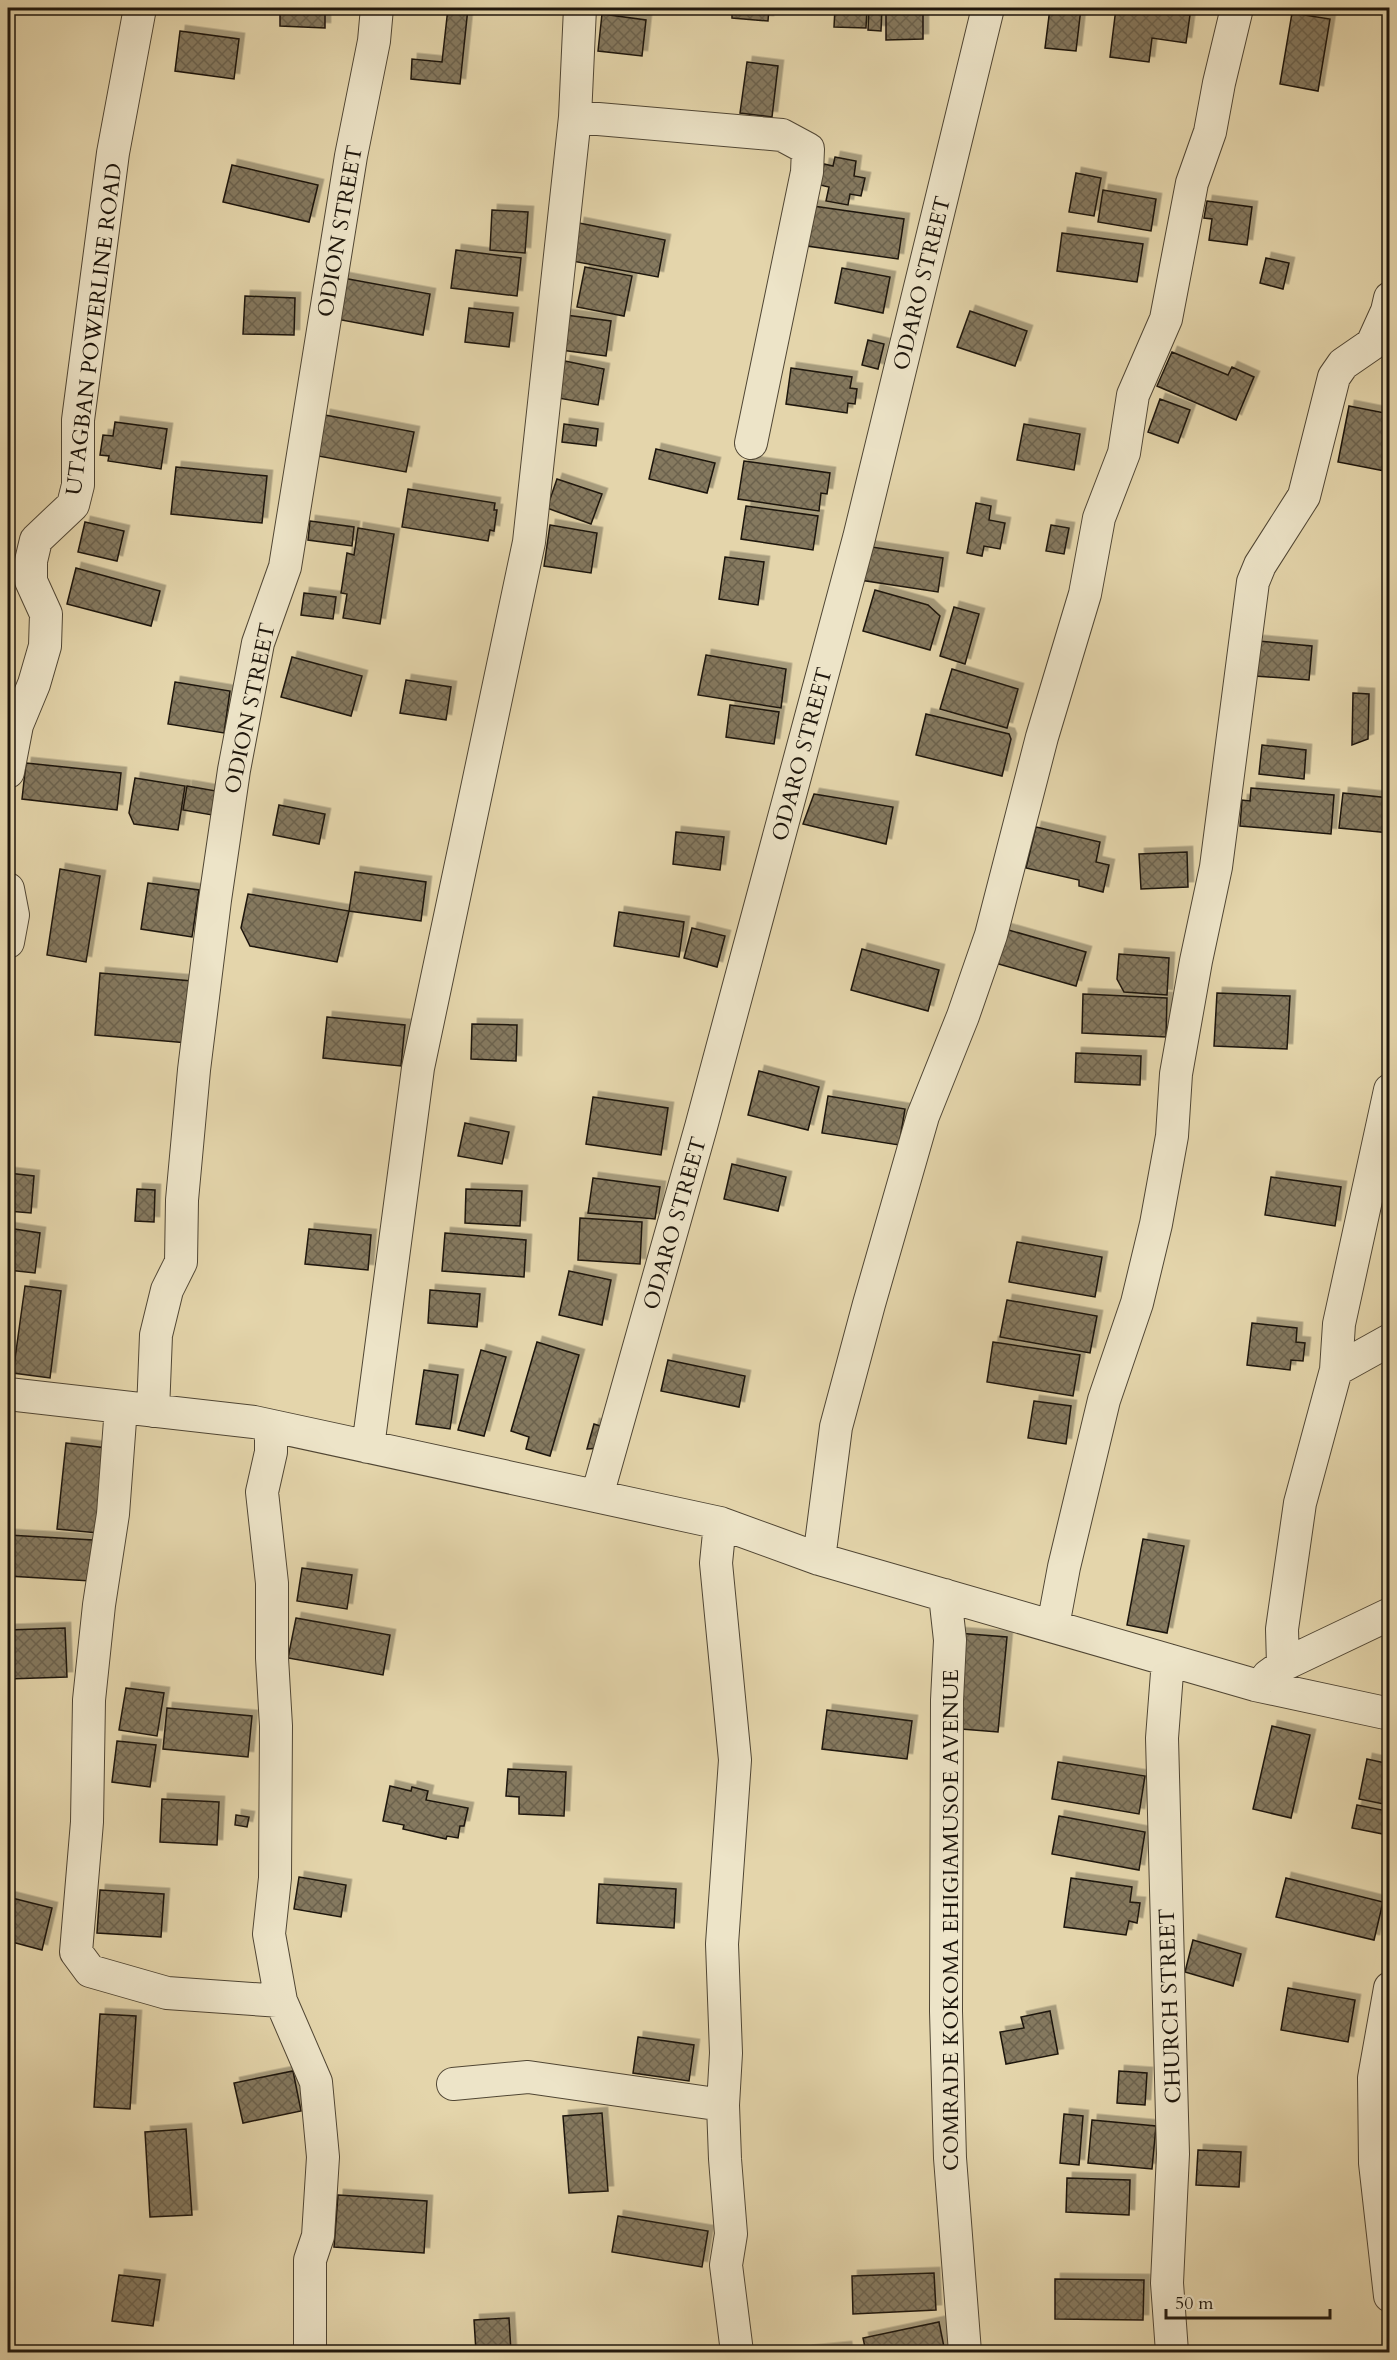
<svg xmlns="http://www.w3.org/2000/svg" width="1397" height="2360" viewBox="0 0 1397 2360" font-family="Cardo,serif">
<style>
.building{fill:url(#building-cross-hatch);stroke:#1e160c;stroke-width:1.5;filter:url(#shadow)}
.lines{fill:none;stroke-linecap:round;stroke-linejoin:round}
.minor-casing{stroke:#504634;stroke-width:34}
.minor{stroke:#ede4c8;stroke-width:32}
.labels{text-anchor:middle;stroke-width:4.5;stroke-linejoin:round;paint-order:stroke}
.street-label{font-size:22px;fill:#1e160c;stroke:#ede4c8}
</style>
<defs>
<pattern id="building-cross-hatch" width="8" height="8" patternUnits="userSpaceOnUse" patternTransform="scale(1.5)"><rect width="8" height="8" fill="#85795f"/><path d="M0 0l8 8M0 8l8-8" fill="none" stroke="#6c624d"/></pattern>
<filter id="shadow"><feDropShadow dx="5.5" dy="-5.5" stdDeviation="0" flood-color="#0004"/></filter>
</defs>
<rect width="100%" height="100%" fill="#e4d5ab"/>
<filter id="stains"><feTurbulence type="fractalNoise" baseFrequency=".00333" numOctaves="4"/><feColorMatrix values="0 0 0 0 .2 0 0 0 0 .09 0 0 0 0 .02 0 0 0 .5 -.17"/></filter>
<radialGradient id="worn" r=".72"><stop offset=".6" stop-color="#630" stop-opacity="0"/><stop offset="1" stop-color="#630" stop-opacity=".3"/></radialGradient>
<path class="building" d="M280 8H325V28L280 26Z
M448 8H468L460 84 411 79 412 59 442 62Z
M732 8H769L768 21 732 18Z
M835 8H867L866 28 834 27Z
M869 8H882L881 31 868 30Z
M886 8H923V39L886 40Z
M1050 8H1081L1076 51 1045 48Z
M1116 8 1190 15 1186 43 1152 38 1149 62 1110 57Z
M1292 13 1330 19 1318 91 1280 84Z
M602 14 646 20 642 56 598 51Z
M180 31 239 39 234 79 175 71Z
M747 62 778 66 772 117 740 113Z
M835 157 856 161 854 176 865 178 861 196 850 194 848 205 826 201 829 187 820 185 824 164 833 166Z
M232 165 318 185 309 222 223 202Z
M1076 173 1101 178 1094 216 1069 212Z
M1103 190 1156 199 1151 231 1098 222Z
M1207 201 1252 207 1247 245 1209 240 1212 219 1204 218Z
M813 206 904 219 898 259 807 246Z
M492 210 528 212 525 253 490 250Z
M579 223 665 240 658 277 572 261Z
M1062 233 1143 244 1137 282 1057 271Z
M456 250 521 258 517 296 451 288Z
M1266 258 1289 263 1283 289 1260 283Z
M585 267 632 276 624 316 577 307Z
M842 268 890 277 883 313 835 303Z
M343 278 430 294 423 335 336 319Z
M245 296 295 298 294 335 243 334Z
M469 308 513 313 509 347 465 342Z
M970 311 1027 331 1015 366 957 347Z
M558 314 611 321 606 356 561 350Z
M868 340 884 344 878 369 862 365Z
M1172 352 1228 375 1232 367 1254 377 1236 420 1157 386Z
M565 361 604 369 598 405 558 398Z
M791 368 852 377 850 388 857 389 855 404 848 403 847 413 786 404Z
M1160 399 1190 410 1178 443 1148 432Z
M1349 406 1390 414V472L1338 462Z
M325 415 414 432 406 472 318 456Z
M115 422 167 429 161 469 108 461 109 456 100 455 103 435 113 436Z
M564 424 598 429 596 446 562 442Z
M1024 424 1080 434 1074 470 1017 460Z
M656 449 715 463 707 493 649 479Z
M744 461 830 473 827 494 821 493 819 511 738 499Z
M176 467 267 476 262 523 171 514Z
M557 479 602 494 591 524 547 508Z
M408 489 495 503 494 510H497L494 531 490 530 488 541 402 527Z
M976 503 991 506 989 520 1005 523 1000 549 984 546 982 556 967 553Z
M746 506 818 516 813 550 741 539Z
M310 521 354 527 352 546 308 540Z
M85 522 124 531 117 561 78 552Z
M550 525 597 533 591 573 544 566Z
M1051 525 1069 528 1064 554 1046 551Z
M358 528 394 534 380 624 343 618 347 594 341 593 347 553 354 555Z
M865 546 943 558 938 592 860 580Z
M725 557 764 562 758 605 719 599Z
M76 568 160 591 151 626 67 604Z
M875 590 928 605 940 616 930 650 863 631Z
M304 593 336 597 333 619 301 615Z
M954 607 979 614 965 664 940 656Z
M1258 641 1312 646 1309 680 1255 676Z
M706 655 786 669 781 708 698 695Z
M292 657 362 676 351 716 281 697Z
M952 669 1018 689 1007 728 940 709Z
M406 680 451 687 446 720 400 713Z
M175 682 230 691 224 733 168 724Z
M1353 693 1369 694 1368 739 1352 745Z
M730 705 779 712 774 744 726 737Z
M926 714 1009 734 1011 739 1002 776 916 755Z
M1262 745 1306 750 1304 779 1259 774Z
M26 763 121 773 117 810 22 799Z
M135 778 185 786 178 830 134 824 129 813Z
M187 786 222 792 218 816 183 810Z
M1251 788 1334 795 1331 834 1240 826 1242 800 1250 801Z
M1343 793 1390 798V833L1339 828Z
M814 794 893 807 886 844 803 824Z
M279 805 325 814 319 844 273 835Z
M1036 827 1100 842 1096 862 1109 865 1103 892 1079 886V880L1026 868Z
M676 832 724 837 720 870 673 864Z
M1187 852 1188 887 1141 889 1139 854Z
M60 869 100 876 86 962 47 955Z
M355 872 426 882 421 921 349 911Z
M148 883 199 890 192 937 141 929Z
M248 894 349 911 337 962 250 946 241 928Z
M619 912 684 922 679 957 614 946Z
M692 928 725 936 717 967 684 958Z
M1005 929 1086 952 1076 986 995 963Z
M862 949 939 970 928 1011 851 990Z
M1119 954 1169 958 1167 995 1124 992 1117 979Z
M100 973 192 981 188 1043 95 1035Z
M1217 993 1290 996 1287 1049 1214 1046Z
M1083 994 1167 998 1166 1037 1082 1033Z
M327 1017 405 1025 401 1066 323 1058Z
M472 1024 517 1025 516 1061 471 1059Z
M1076 1053 1141 1056 1140 1085 1075 1082Z
M759 1071 819 1087 808 1130 748 1115Z
M828 1096 905 1109 899 1145 822 1133Z
M593 1097 668 1108 661 1155 586 1144Z
M465 1123 509 1132 502 1164 458 1156Z
M732 1164 786 1177 778 1211 724 1199Z
M8 1173 34 1176 31 1213 8 1211Z
M1271 1177 1341 1187 1335 1226 1265 1215Z
M593 1178 660 1187 655 1219 588 1213Z
M137 1189 155 1190 154 1222 135 1221Z
M466 1189 522 1191 520 1226 465 1223Z
M580 1218 642 1222 640 1264 578 1260Z
M8 1228 40 1233 35 1273 8 1270Z
M309 1229 371 1235 368 1270 305 1264Z
M445 1233 526 1240 524 1277 442 1271Z
M1017 1242 1102 1257 1095 1297 1009 1282Z
M569 1271 611 1280 602 1325 559 1315Z
M25 1286 61 1291 50 1378 13 1373Z
M430 1290 480 1294 477 1327 428 1323Z
M1007 1300 1097 1316 1090 1353 1000 1337Z
M1252 1323 1297 1328 1296 1342 1305 1343 1303 1361 1291 1360 1290 1370 1247 1365Z
M537 1342 579 1355 550 1456 526 1449 529 1437 511 1431Z
M993 1342 1080 1355 1073 1396 987 1382Z
M481 1350 506 1357 484 1436 458 1430Z
M668 1360 745 1376 739 1407 661 1391Z
M424 1370 458 1375 450 1429 416 1424Z
M1034 1401 1071 1406 1066 1444 1028 1438Z
M594 1424 610 1429 605 1448 587 1449Z
M66 1443 107 1448 98 1533 57 1529Z
M8 1535 93 1540 91 1581 8 1576Z
M1143 1539 1184 1546 1167 1633 1127 1625Z
M302 1568 352 1575 347 1609 297 1601Z
M296 1618 390 1635 383 1675 288 1658Z
M65 1628 67 1677 8 1679V1630Z
M957 1633 1007 1637 998 1732 949 1728Z
M126 1688 164 1693 157 1736 119 1730Z
M167 1708 252 1716 248 1757 163 1749Z
M827 1710 912 1721 907 1759 822 1749Z
M1272 1726 1310 1735 1291 1818 1253 1809Z
M117 1741 156 1745 150 1787 112 1782Z
M1367 1759 1390 1764 1389 1805 1359 1799Z
M1058 1762 1145 1776 1139 1814 1052 1799Z
M508 1769 566 1772 564 1816 519 1814V1797L506 1796Z
M390 1786 411 1791 412 1787 428 1791 426 1800 468 1808 464 1826H460L458 1838 447 1836 446 1839 403 1829 404 1825 383 1821Z
M162 1799 219 1802 217 1845 160 1842Z
M1357 1805 1387 1811 1383 1834 1352 1828Z
M236 1815 249 1817 247 1827 235 1825Z
M1059 1816 1145 1832 1139 1870 1052 1854Z
M299 1877 346 1885 341 1917 294 1909Z
M1071 1878 1132 1887 1130 1902 1140 1903 1137 1923 1129 1921 1126 1935 1064 1927Z
M1286 1878 1383 1902 1374 1940 1276 1917Z
M599 1884 676 1889 674 1928 597 1923Z
M100 1890 164 1894 161 1937 97 1933Z
M8 1897 52 1908 42 1950 8 1941Z
M1193 1940 1241 1954 1233 1986 1185 1972Z
M1288 1988 1355 2000 1348 2042 1281 2030Z
M1050 2011 1058 2054 1006 2064 1000 2032 1024 2028 1021 2017Z
M100 2014 136 2016 130 2109 94 2107Z
M638 2037 694 2045 689 2081 633 2073Z
M293 2071 301 2111 243 2123 234 2083Z
M1119 2071 1147 2073 1145 2105 1117 2103Z
M602 2113 608 2191 569 2193 563 2116Z
M1064 2114 1083 2116 1079 2165 1060 2163Z
M1092 2120 1156 2126 1152 2169 1088 2163Z
M186 2129 192 2215 150 2217 145 2132Z
M1198 2150 1241 2152 1239 2187 1196 2185Z
M1067 2178 1130 2180 1129 2215 1066 2212Z
M338 2195 427 2201 424 2253 334 2247Z
M618 2216 708 2231 702 2267 612 2252Z
M934 2273 936 2310 853 2314 852 2276Z
M119 2275 160 2280 153 2326 112 2321Z
M1055 2279 1144 2280 1143 2320 1055 2319Z
M509 2318 511 2352H476L474 2320Z
M939 2322 945 2352H866L863 2338Z
M846 2347 847 2352H807V2351Z"/>
<g class="lines">
<g class="minor-casing">
<path id="minor" d="M575 117 782 135 808 149 807 172 751 443
M8 772 17 725 34 684 45 646 46 614 31 581V561L36 540 73 505 78 485V420L113 153 140 8
M8 889 13 915 8 942
M1336 1370 1390 1340
M8 1394 254 1422 720 1523 819 1559 1255 1685 1390 1714
M121 1407 113 1514 99 1605 89 1700 87 1822 76 1952 90 1971 167 1993 281 2001
M153 1411 156 1335 167 1290 181 1262 182 1200 194 1070 215 900 234 770 258 643 285 567 351 156 374 41 377 8
M271 1426V1452L262 1492 272 1583V1658L276 1726 275 1878 269 1934 281 2001 316 2082 323 2157 318 2236 310 2260V2352
M368 1447 418 1068 529 542 575 117 580 8
M597 1496 701 1127 859 538 988 8
M720 1523 716 1563 735 1760 722 1944 726 2053 723 2105 725 2159 731 2234 726 2265 737 2352
M819 1559 836 1427 869 1304 923 1116 963 1016 991 935 1042 737 1085 594 1099 518 1124 453 1133 395 1166 319 1192 183 1210 132 1219 83 1237 8
M945 1595 950 1640 947 1700 946 2011 950 2158 965 2352
M1053 1626 1064 1567 1104 1400 1137 1303 1156 1224 1172 1136 1176 1074 1196 961 1216 867 1253 582 1260 565 1304 496 1334 377 1343 364 1372 344 1387 311 1390 298
M1168 1660 1162 1738 1173 2154 1167 2283 1172 2352
M1283 1665 1282 1629 1300 1503 1336 1370 1339 1324 1390 1090
M1268 1676 1283 1665 1390 1614
M1390 1988 1374 2078 1375 2163 1390 2296
M453 2084 528 2077 723 2105"/>
</g>
<use href="#minor" class="minor"/>
</g>
<g class="labels">
<g class="street-label">
<text transform="translate(339 231) rotate(-80)" y="8">ODION STREET</text>
<text transform="translate(921 283) rotate(-76)" y="8">ODARO STREET</text>
<text transform="translate(93 329) rotate(-83)" y="8">UTAGBAN POWERLINE ROAD</text>
<text transform="translate(249 708) rotate(-78)" y="8">ODION STREET</text>
<text transform="translate(801 754) rotate(-75)" y="8">ODARO STREET</text>
<text transform="translate(674 1223) rotate(-74)" y="8">ODARO STREET</text>
<text transform="translate(950 1920) rotate(-90)" y="8">COMRADE KOKOMA EHIGIAMUSOE AVENUE</text>
<text transform="translate(1169 2006) rotate(-92)" y="8">CHURCH STREET</text>
</g>
</g>
<rect width="1397" height="2360" fill="none" stroke="#e4d5ab" stroke-width="30"/>
<rect x="9" y="9" width="1379" height="2342" fill="none" stroke="#1e160c" stroke-width="3"/>
<rect x="15" y="15" width="1367" height="2330" fill="none" stroke="#1e160c" stroke-width="1.5"/>
<path d="M1166 2309v9h164v-9" fill="none" stroke="#1e160c" stroke-width="3"/>
<text x="1175" y="2309" font-size="18" fill="#1e160c" stroke="#ede4c8" stroke-width="4.5" paint-order="stroke">50 m</text>
<rect width="100%" height="100%" filter="url(#stains)"/>
<rect width="100%" height="100%" fill="url(#worn)"/>
</svg>
